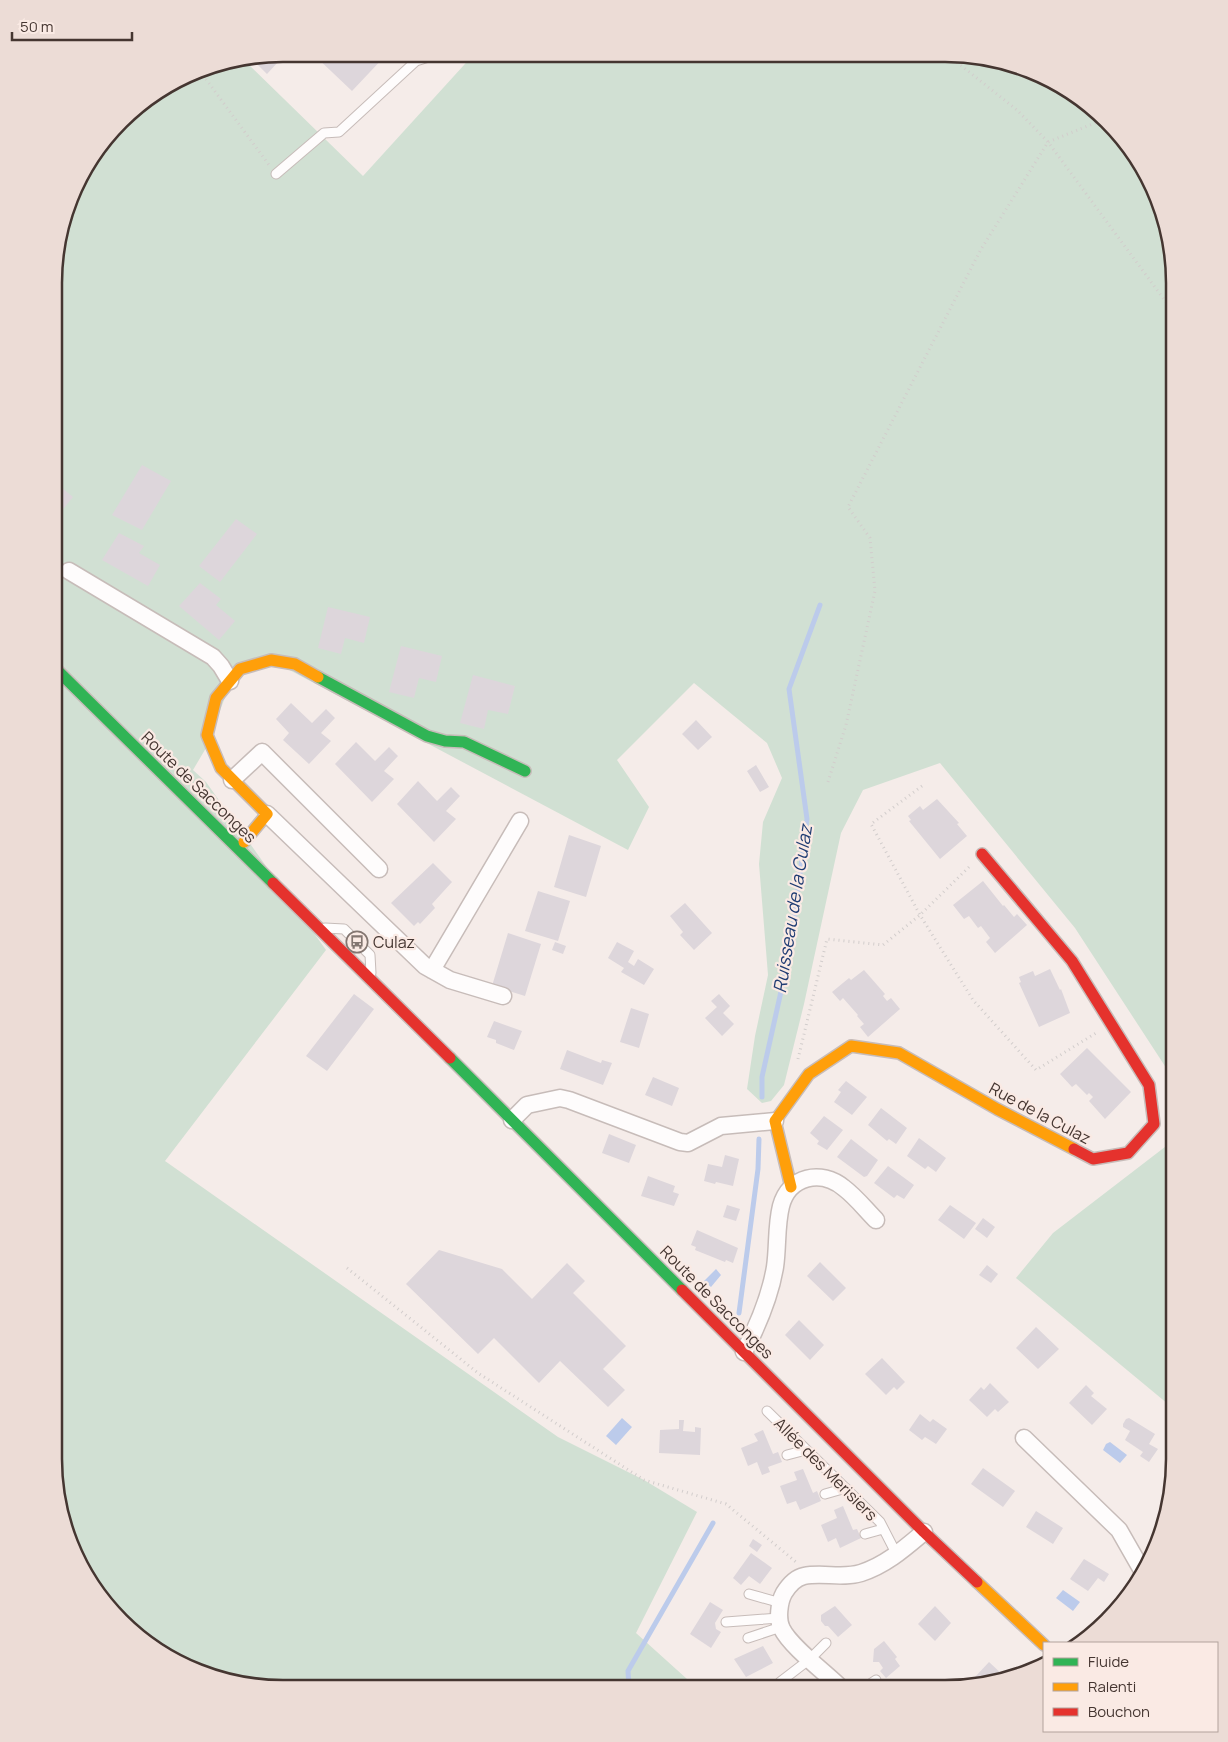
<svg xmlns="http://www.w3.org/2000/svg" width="1228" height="1742" viewBox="0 0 1228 1742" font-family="Manrope,sans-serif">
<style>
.green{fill:#d1e0d3}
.water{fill:#bccbeb}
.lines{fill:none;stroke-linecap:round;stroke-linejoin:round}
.stream{stroke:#bccbeb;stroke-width:5}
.building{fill:#ddd6db}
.lane-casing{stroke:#c7bcb9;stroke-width:11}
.street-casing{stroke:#c7bcb9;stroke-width:19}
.fast-casing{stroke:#c7bcb9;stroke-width:14}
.slow-casing{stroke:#c7bcb9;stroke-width:14}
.jam-casing{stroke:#c7bcb9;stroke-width:14}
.path{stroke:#d2cdcc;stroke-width:3;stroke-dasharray:1 4;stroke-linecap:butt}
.lane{stroke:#fefcfc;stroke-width:9}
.street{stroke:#fefcfc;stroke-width:16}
.fast{stroke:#30b455;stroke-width:11}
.slow{stroke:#ff9f0a;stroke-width:11}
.jam{stroke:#e5322d;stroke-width:11}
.labels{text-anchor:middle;stroke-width:4.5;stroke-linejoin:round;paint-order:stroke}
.street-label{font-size:16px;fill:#453631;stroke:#faeae4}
.poi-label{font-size:16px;fill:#453631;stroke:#faeae4;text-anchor:start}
.water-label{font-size:18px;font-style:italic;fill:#1f3c73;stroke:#faeae4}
.rim{fill:none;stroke:#453631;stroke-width:2.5}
</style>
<rect width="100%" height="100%" fill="#f5ece9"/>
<path class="green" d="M474 54 975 56 1032 71 1084 101 1151 182 1174 283V1080L1075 928 940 763 863 790 841 833 804 1004 784 1085 771 1101 762 1103 747 1089 755 1036 768 975 759 864 763 822 782 778 767 743 694 683 617 760 649 807 628 850 265 657 230 684 206 748 193 770 206 782 326 950 165 1161 558 1437 644 1480 697 1512 636 1633 697 1688 253 1686 155 1649 110 1610 77 1560 54 1459 56 253 84 169 132 110 209 66 244 60 363 176Z
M1174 1140V1409L1016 1278 1053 1233Z"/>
<path class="water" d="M716 1269 721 1275 711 1287 704 1281Z
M622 1418 632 1427 616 1445 606 1436Z
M1110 1442 1127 1455 1120 1463 1103 1450 1106 1444Z
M1063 1590 1080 1602 1073 1611 1056 1598Z"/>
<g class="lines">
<path class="stream" d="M762 1097V1077L790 951 807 819 789 689 820 605
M739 1313 758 1169 759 1139
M629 1687 628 1671 713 1523"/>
</g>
<path class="building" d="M313 54H384L386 55 352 91Z
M270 56 278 62 267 74 254 61 257 58Z
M142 465 171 481 142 530 112 515Z
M55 482 73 497 55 519Z
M236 519 257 534 220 582 199 566Z
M119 533 144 546 139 553 160 565 148 586 102 560Z
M55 536 62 542 55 550Z
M200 583 221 599 216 605 235 621 219 640 179 606Z
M328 607 370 617 364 643 345 638 341 654 318 648Z
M401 646 442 656 436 682 419 678 414 698 389 692Z
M473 675 515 686 508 714 488 710 484 729 460 723Z
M291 703 312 723 326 709 335 718 321 733 331 741 309 764 283 740 289 733 276 719Z
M696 720 712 737 698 750 682 734Z
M356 742 375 761 389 747 398 756 384 771 394 779 372 802 335 764Z
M756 765 769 787 760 792 747 771Z
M418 781 437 801 451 787 460 796 446 811 456 819 434 842 397 804Z
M937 799 959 823 957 824 967 836 940 859 909 821 911 820 908 816 920 806 923 810Z
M569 835 601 846 586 897 554 887Z
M433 863 452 882 432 904 435 908 420 924 418 922 414 926 391 903Z
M983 881 1003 906 1004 905 1014 917 1017 914 1027 925 995 953 986 942 990 938 981 926 978 928 969 916 964 919 953 905Z
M538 891 570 901 558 941 525 931Z
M685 903 712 933 694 950 680 935 683 932 670 916Z
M508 933 541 944 525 996 492 986Z
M555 942 566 946 563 954 552 950Z
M617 942 634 951 628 962 634 966 638 959 654 969 644 985 621 972 624 968 608 958Z
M1050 969 1060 990 1061 989 1070 1013 1039 1027 1019 983 1021 982 1019 977 1033 971 1035 976Z
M864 970 885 994 883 996 887 1001 891 998 900 1009 868 1037 860 1027 864 1024 857 1016 858 1015 843 998 840 1001 832 992 849 978 851 980Z
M354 994 374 1009 327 1071 306 1056Z
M719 994 730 1006 723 1013 734 1024 722 1036 705 1018 717 1007 711 1001Z
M631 1008 649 1014 639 1048 620 1042Z
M494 1021 522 1031 514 1050 496 1043V1040L487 1037Z
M1087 1048 1131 1092 1105 1119 1089 1101 1093 1097 1089 1093 1087 1095 1076 1084 1072 1087 1060 1074Z
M567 1050 601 1063 602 1060 612 1063 603 1085 560 1069Z
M653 1077 679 1088 672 1106 645 1095Z
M846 1081 867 1097 852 1115 834 1102 841 1092 838 1090Z
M881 1108 907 1128 896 1144 889 1139 887 1141 868 1125Z
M824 1116 843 1130 827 1150 817 1144 819 1141 810 1133Z
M609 1134 636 1145 629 1163 602 1153Z
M919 1138 946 1158 936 1172 928 1166 925 1169 907 1156Z
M851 1139 878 1160 867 1176 864 1177 837 1157Z
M725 1155 739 1159 733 1186 716 1182 715 1184 704 1181 708 1164 722 1167Z
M888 1166 914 1185 904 1199 897 1195 894 1198 874 1183Z
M648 1176 675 1186 673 1192 679 1194 674 1206 641 1196Z
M727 1205 740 1209 736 1221 723 1217Z
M950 1205 976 1223 964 1239 938 1220Z
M983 1218 995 1227 987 1238 975 1229Z
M697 1230 738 1248 733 1263 726 1260 725 1262 695 1250 696 1247 691 1245Z
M439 1250 502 1269 532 1299 567 1263 585 1281 573 1293 626 1346 603 1369 625 1390 608 1407 560 1361 539 1383 494 1338 478 1354 406 1284Z
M820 1262 846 1288 833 1301 807 1276Z
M987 1265 998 1274 991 1283 979 1275Z
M799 1320 824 1345 810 1360 785 1335Z
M1036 1327 1059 1349 1038 1369 1016 1348Z
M882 1358 905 1382 897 1390 894 1387 886 1395 865 1374Z
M990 1383 1009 1402 998 1412 995 1409 987 1417 969 1400 981 1387 984 1390Z
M1086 1385 1094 1393 1091 1396 1107 1409 1092 1425 1069 1403Z
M920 1414 930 1422 933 1419 947 1429 936 1444 925 1437 922 1440 909 1430Z
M1129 1418 1155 1434 1149 1444 1158 1449 1149 1462 1140 1456 1143 1452 1125 1440 1130 1431 1123 1427V1424L1126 1419Z
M679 1420H684L683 1431 695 1432V1427L701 1428 700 1455 659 1453 660 1430 679 1429Z
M763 1430 773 1454 778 1452 782 1462 768 1467 770 1472 762 1475 757 1462 748 1466 741 1448 758 1441 754 1434Z
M983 1468 1015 1491 1003 1507 971 1484Z
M803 1469 813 1493 817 1491 821 1501 800 1510 796 1501 787 1504 780 1486 797 1480 794 1472Z
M843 1506 853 1530 857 1529 861 1538 840 1548 836 1538 828 1542 821 1525 837 1518 834 1510Z
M1036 1511 1063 1528 1053 1544 1026 1527Z
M753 1539 762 1545 757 1552 749 1546Z
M751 1553 772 1568 760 1584 749 1576 741 1585 733 1578Z
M1084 1559 1109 1574 1104 1582 1098 1578 1088 1591 1070 1579Z
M710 1602 723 1610 715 1623 716 1629 721 1632 711 1648 690 1634Z
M835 1606 852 1625 838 1637 828 1626H825L821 1621V1615Z
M935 1606 951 1623 935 1641 918 1624Z
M884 1641 897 1657 895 1659 900 1666 886 1678 880 1671 883 1668 879 1662H873L874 1649Z
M763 1646 773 1663 746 1677 734 1659Z
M989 1662 1003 1675 979 1680 975 1677Z
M935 1682 944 1688H931Z"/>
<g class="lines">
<g class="lane-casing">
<path id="lane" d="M276 174 324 133 339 132 416 61 438 54
M325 928 344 929 370 955 371 973
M767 1411 880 1522 897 1555
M787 1455 806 1450
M825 1494 846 1488
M865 1534 883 1529
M749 1594 781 1603
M726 1622 779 1618
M748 1638 781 1627
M780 1682 810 1659 826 1643
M864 1688 876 1680"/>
</g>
<g class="street-casing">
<path id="street" d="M69 571 213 657 221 666 230 681
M232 780 262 752 379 869
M267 814 425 966 450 980 503 996
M432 970 520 821
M512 1120 527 1105 560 1098 569 1100 680 1142 688 1143 721 1126 775 1121
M744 1352C758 1325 770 1297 775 1267 778 1247 776 1226 781 1206 789 1176 821 1169 844 1188 856 1197 866 1210 876 1220
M1024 1438 1119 1530 1143 1572
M841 1688C826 1673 791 1647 782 1629 777 1620 779 1602 784 1593 789 1585 795 1578 804 1576 823 1572 842 1579 861 1573 886 1565 905 1548 924 1532"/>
</g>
<g class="fast-casing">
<path id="fast" d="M55 668 273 883
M318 677 427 736 445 741 464 742 525 771
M450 1058 682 1290"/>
</g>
<g class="slow-casing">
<path id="slow" d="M244 842 267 814 221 768 207 735 216 698 240 669 271 660 295 664 318 677
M791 1187 775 1121 809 1074 851 1046 899 1053 997 1109 1074 1149
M977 1582 1044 1645"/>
</g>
<g class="jam-casing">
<path id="jam" d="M982 854 1072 961 1149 1085 1154 1124 1128 1153 1093 1159 1074 1149
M273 883 450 1058
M682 1290 924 1532 977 1582"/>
</g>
<path class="path" d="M949 56 1017 110 1048 142 1174 313
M200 71 269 165
M828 782 846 725 875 591 870 538 848 507 980 251 1048 142 1100 121
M922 786 871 824 920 915 973 1000 1036 1070 1096 1033
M798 1059 827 939 883 945 920 915 969 867
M347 1268 478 1373 644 1480 726 1504 796 1562"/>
<use href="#lane" class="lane"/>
<use href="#street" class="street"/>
<use href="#fast" class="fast"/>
<use href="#slow" class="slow"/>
<use href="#jam" class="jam"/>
</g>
<defs>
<g id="bus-ring" transform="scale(1.125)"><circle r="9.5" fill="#faeae4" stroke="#837671" stroke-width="1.5"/><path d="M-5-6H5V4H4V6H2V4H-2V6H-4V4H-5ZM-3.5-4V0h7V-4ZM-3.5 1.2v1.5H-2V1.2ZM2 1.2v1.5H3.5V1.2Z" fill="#837671"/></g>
</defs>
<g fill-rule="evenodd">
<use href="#bus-ring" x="357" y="942"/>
</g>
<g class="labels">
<g class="street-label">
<text transform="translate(199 787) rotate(44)" y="6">Route de Sacconges</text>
<text transform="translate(1040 1113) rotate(28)" y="6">Rue de la Culaz</text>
<text transform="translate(717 1302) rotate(45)" y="6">Route de Sacconges</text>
<text transform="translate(826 1469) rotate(45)" y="6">Allée des Merisiers</text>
</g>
<g class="poi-label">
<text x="373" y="948">Culaz</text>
</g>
<g class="water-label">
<text transform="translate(793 909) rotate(-81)" y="6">Ruisseau de la Culaz</text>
</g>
</g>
<path d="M0 0H1228V1742H0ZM283 62H945A221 221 0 0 1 1166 283V1459A221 221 0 0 1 945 1680H283A221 221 0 0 1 62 1459V283A221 221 0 0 1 283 62Z" fill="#ecdcd6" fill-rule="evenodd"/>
<path class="rim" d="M283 62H945A221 221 0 0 1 1166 283V1459A221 221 0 0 1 945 1680H283A221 221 0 0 1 62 1459V283A221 221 0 0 1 283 62Z"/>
<rect x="1043" y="1642" width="175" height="90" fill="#faeae4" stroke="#b2a29c"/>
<rect x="1053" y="1658" width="25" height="8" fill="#30b455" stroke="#b2a29c"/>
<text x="1088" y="1667" font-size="15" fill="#453631">Fluide</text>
<rect x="1053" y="1683" width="25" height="8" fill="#ff9f0a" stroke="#b2a29c"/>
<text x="1088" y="1692" font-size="15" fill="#453631">Ralenti</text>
<rect x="1053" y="1708" width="25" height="8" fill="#e5322d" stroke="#b2a29c"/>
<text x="1088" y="1717" font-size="15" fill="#453631">Bouchon</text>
<path d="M12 32v8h120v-8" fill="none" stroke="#453631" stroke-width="2.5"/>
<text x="20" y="32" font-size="15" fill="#453631" stroke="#faeae4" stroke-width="4" paint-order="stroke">50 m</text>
</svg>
